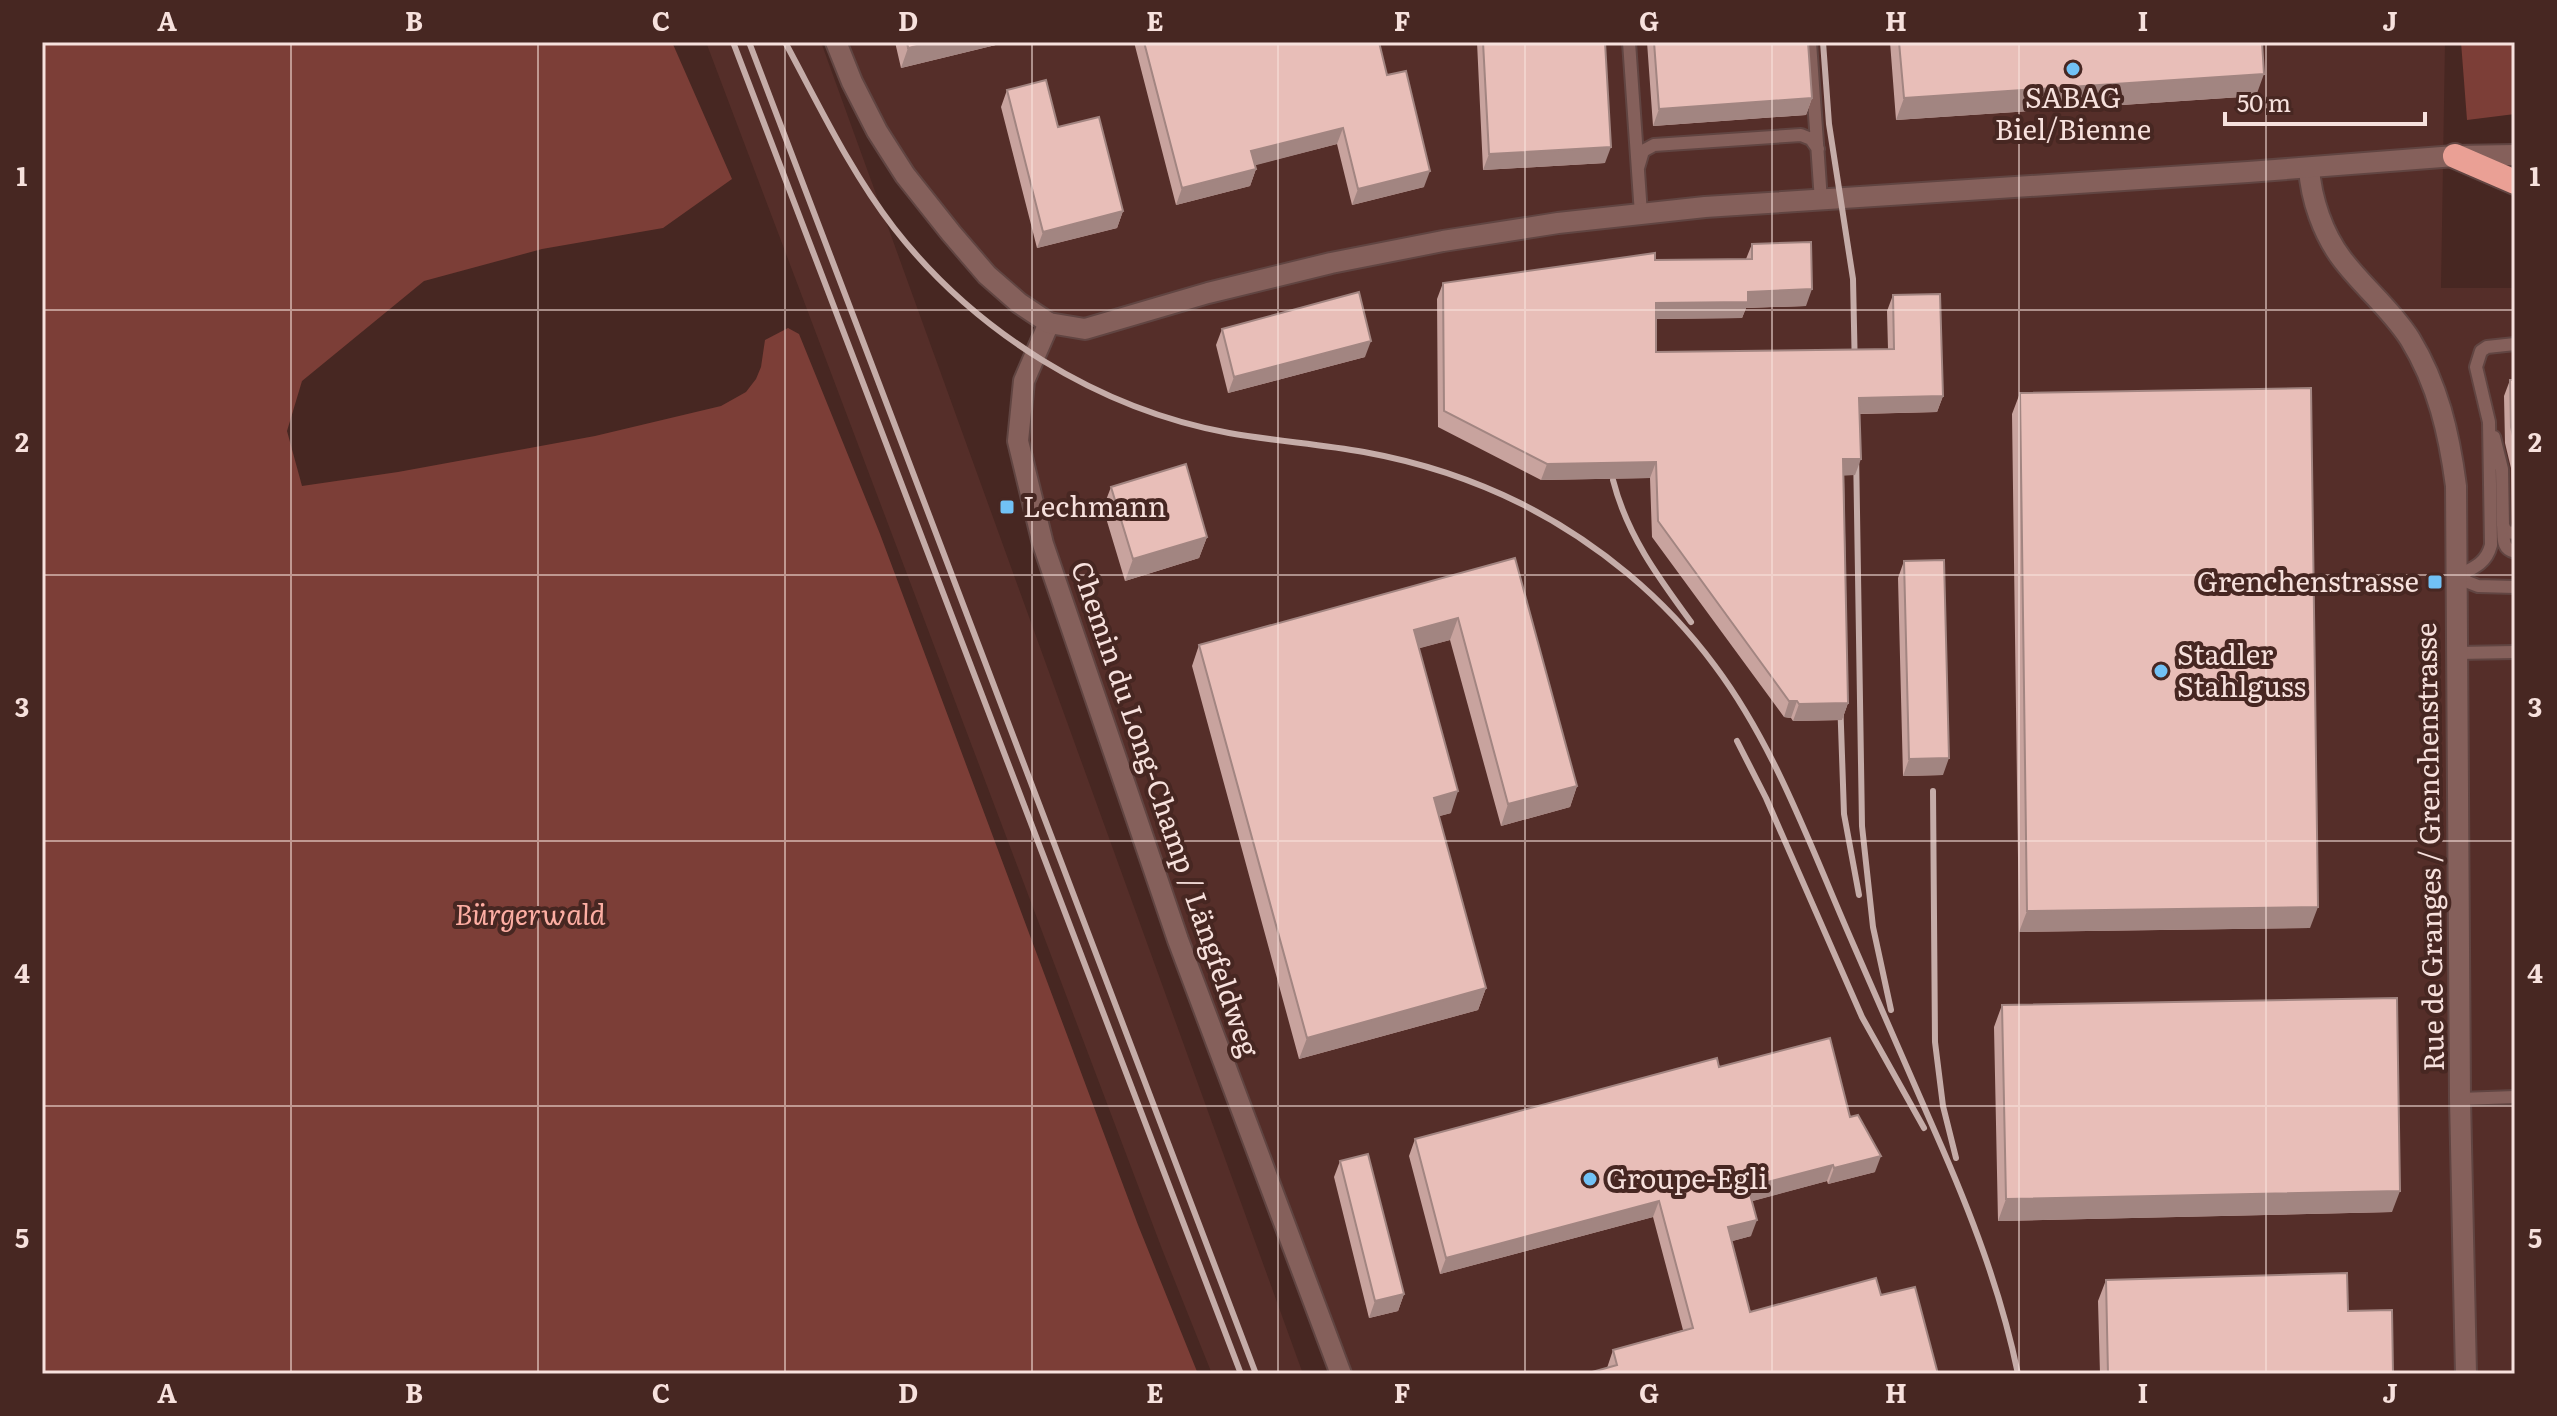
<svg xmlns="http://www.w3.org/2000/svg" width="2557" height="1416" viewBox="0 0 2557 1416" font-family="Literata,serif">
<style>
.built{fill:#552e29}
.green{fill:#7c3e37}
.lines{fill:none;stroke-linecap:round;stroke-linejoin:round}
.lane-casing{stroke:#614542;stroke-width:16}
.street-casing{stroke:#614542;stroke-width:24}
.secondary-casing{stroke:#614542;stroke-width:24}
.highway-casing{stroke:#614542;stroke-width:28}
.lane{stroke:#85605b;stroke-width:12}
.street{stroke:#85605b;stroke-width:20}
.secondary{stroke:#85605b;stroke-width:20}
.highway{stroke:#eaa095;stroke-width:24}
.rail{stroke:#c5aca8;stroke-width:6}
.wall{fill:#c8a39e}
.shaded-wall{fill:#a28581}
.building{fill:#e8beb8;stroke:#a28581;stroke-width:2}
.grid{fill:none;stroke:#f7e1dd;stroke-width:2;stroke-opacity:0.55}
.poi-dot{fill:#71c1f5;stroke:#472722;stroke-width:3}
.labels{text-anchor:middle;stroke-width:8;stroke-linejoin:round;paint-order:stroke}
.poi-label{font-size:28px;fill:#f7e1dd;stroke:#472722;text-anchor:start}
.street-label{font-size:28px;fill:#f7e1dd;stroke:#472722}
.park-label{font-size:28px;font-style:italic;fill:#fdaea3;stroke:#472722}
.neatline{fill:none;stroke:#f7e1dd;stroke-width:3}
.grid-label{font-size:26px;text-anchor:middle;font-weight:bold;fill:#f7e1dd}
</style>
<rect width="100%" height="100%" fill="#472722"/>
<path class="built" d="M706 42H821L1303 1374H1212L1162 1249Z
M836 42H2445L2441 288H2515V1374H1341L1178 940 1018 441 1049 323 1019 303 905 175Z"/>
<path class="green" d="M42 42H672L732 179 663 228 542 249 424 281 302 381 287 431 302 486 398 472 595 436 721 406 746 392 756 379 761 367 765 340 788 328 799 334 880 534 1138 1225 1198 1374H42Z
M2461 42H2515V114L2467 120Z"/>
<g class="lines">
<g class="lane-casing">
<path id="lane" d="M1629 42 1641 214
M1810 42 1821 201
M1638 168 1643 151 1654 145 1801 135 1811 139 1818 149
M2494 437 2502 469 2503 525 2506 532 2515 533
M2503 525C2504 537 2501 549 2515 552
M2455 577C2471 569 2486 565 2491 545L2489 422 2476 367 2481 351 2487 347 2515 344
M2455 577 2478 586 2515 587
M2457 653 2515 652
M2460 1099 2515 1097"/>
</g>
<g class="street-casing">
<path id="street" d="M2309 168C2311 199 2323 234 2342 259 2363 287 2391 309 2410 339 2438 385 2449 433 2456 486L2460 1099 2466 1374
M1049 323 1024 381 1018 441 1043 544 1178 940 1341 1374"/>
</g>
<g class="secondary-casing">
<path id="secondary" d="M836 42 852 82 877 131 905 175 951 233 987 275 1019 303 1049 323 1085 329 1208 293 1331 263 1443 241 1558 223 1705 207 2248 172 2455 156 2515 155"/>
</g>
<g class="highway-casing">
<path id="highway" d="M2455 156 2515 182"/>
</g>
<use href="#lane" class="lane"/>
<use href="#street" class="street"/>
<use href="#secondary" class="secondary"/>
<use href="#highway" class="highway"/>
<path class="rail" d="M733 42 1241 1374
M749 42 1256 1374
M785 42C819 105 850 171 894 228 975 332 1098 409 1229 433 1274 441 1319 444 1364 452 1419 462 1472 479 1522 504 1597 542 1665 598 1715 666 1777 749 1812 851 1854 946 1881 1008 1908 1071 1936 1134 1970 1211 2001 1291 2018 1374
M1823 42 1829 124 1853 279 1855 373
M1856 449 1862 826 1873 927 1891 1010
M1613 480C1627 535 1658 577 1691 622
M1840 697 1844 814 1859 895
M1737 741 1766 798 1862 1017 1924 1128
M1933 791 1935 1042 1943 1106 1956 1158"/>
</g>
<path class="wall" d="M895 42H1008L901 68Z
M1134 42H1379L1387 75 1424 187 1352 205 1337 144 1254 165 1256 169 1250 186 1176 205Z
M1477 42H1605V163L1483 170Z
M1647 42H1808L1812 98 1806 115 1653 126Z
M1890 42H2262L2256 96 1896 120Z
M1007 90 1058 127 1123 211 1117 228 1037 248 1001 107Z
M1752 244 1806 306 1746 308 1742 318 1656 319V352L1888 349 1887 311 1893 295 1943 396 1937 412 1860 414 1855 475H1844L1848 703 1842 720 1793 721 1791 718 1784 717 1652 537 1650 478 1541 480 1438 427 1437 299 1443 283 1655 260 1746 259Z
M1222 329 1365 357 1228 393 1216 345Z
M2510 380H2515V525L2512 524 2511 468 2505 443 2504 396Z
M2020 393 2310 928 2019 932 2012 414Z
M1111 487 1207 537 1199 558 1125 581 1103 508Z
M1515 558 1577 786 1570 807 1501 826 1450 640 1419 648 1451 813 1439 816 1486 988 1478 1010 1299 1059 1192 666 1199 645Z
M1904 561 1943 775 1903 776 1898 578Z
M2002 1005 2392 1212 1998 1221 1994 1027Z
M1719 1067 1850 1117 1875 1172 1828 1184 1827 1181 1752 1201 1751 1236 1732 1241 1750 1312 1876 1278 1607 1368 1613 1350 1683 1330 1653 1217 1440 1274 1409 1156 1415 1139Z
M1340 1161 1404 1294 1398 1311 1369 1318 1334 1177Z
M2106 1280 2348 1311 2393 1374H2100L2098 1301Z"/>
<path class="shaded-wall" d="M934 42H1008L901 68 908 48Z
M2264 74 2256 96 1896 120 1904 98Z
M1812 98 1806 115 1653 126 1659 109Z
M1343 128 1337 144 1245 168 1251 151Z
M1611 147 1605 163 1483 170 1489 154Z
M1256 169 1250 186 1176 205 1182 188Z
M1430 171 1424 187 1352 205 1358 189Z
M1123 211 1117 228 1037 248 1043 232Z
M1812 289 1806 306 1746 308 1742 318 1650 319 1656 303 1748 292Z
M1371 341 1365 357 1228 393 1234 377Z
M1943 396 1937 412 1853 414 1859 398Z
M1843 459H1861L1855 475 1838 476Z
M1656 462 1650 478 1541 480 1547 464Z
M1207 537 1199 558 1125 581 1133 559Z
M1458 618 1450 640 1406 652 1414 630Z
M1789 701H1797L1791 718 1784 717Z
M1848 703 1842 720 1793 721 1799 704Z
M1949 758 1943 775 1903 776 1909 759Z
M1577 786 1570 807 1501 826 1508 804Z
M1458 791 1451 813 1426 820 1434 798Z
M2318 907 2310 928 2019 932 2027 911Z
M1486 988 1478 1010 1299 1059 1307 1038Z
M1881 1156 1875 1172 1828 1184 1834 1168Z
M1833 1165 1827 1181 1742 1204 1748 1187Z
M2400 1191 2392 1212 1998 1221 2006 1199Z
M1659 1201 1653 1217 1440 1274 1446 1258Z
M1757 1220 1751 1236 1722 1244 1728 1227Z
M1404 1294 1398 1311 1369 1318 1375 1301Z"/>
<path class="building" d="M907 42H934L908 48Z
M1144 42H1379L1387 75 1406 71 1430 171 1358 189 1343 128 1251 151 1256 169 1182 188Z
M1483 42H1605L1611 147 1489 154Z
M1654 42H1808L1812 98 1659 109Z
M1899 42H2262L2264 74 1904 98Z
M1046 80 1058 127 1099 117 1123 211 1043 232 1007 90Z
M1811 242 1812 289 1748 292V302L1656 303V352L1894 349 1893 295 1940 294 1943 396 1859 398 1861 459H1843L1848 703 1799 704 1797 701H1789L1658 521 1656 462 1547 464 1444 411 1443 283 1655 253V260L1752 259V244Z
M1359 292 1371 341 1234 377 1222 329Z
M2510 380H2515V444L2511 427Z
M2311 388 2318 907 2027 911 2020 393Z
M1186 464 1207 537 1133 559 1111 487Z
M1515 558 1577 786 1508 804 1458 618 1414 630 1458 791 1434 798 1486 988 1307 1038 1199 645Z
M1944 560 1949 758 1909 759 1904 561Z
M2397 998 2400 1191 2006 1199 2002 1005Z
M1830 1038 1850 1117 1858 1115 1881 1156 1834 1168 1833 1165 1748 1187 1757 1220 1728 1227 1750 1312 1876 1278 1881 1295 1915 1287 1938 1374H1585L1617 1365 1613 1350 1693 1328 1659 1201 1446 1258 1415 1139 1717 1058 1719 1067Z
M1368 1154 1404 1294 1375 1301 1340 1161Z
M2347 1273 2348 1311 2392 1310 2393 1374H2108L2106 1280Z"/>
<path class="grid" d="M291 42V1374M538 42V1374M785 42V1374M1032 42V1374M1278 42V1374M1525 42V1374M1772 42V1374M2019 42V1374M2266 42V1374M42 310H2515M42 575H2515M42 841H2515M42 1106H2515"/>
<g class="poi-dot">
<circle cx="2073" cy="69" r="8"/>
<rect x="999" y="499" width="16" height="16" rx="4"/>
<rect x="2427" y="574" width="16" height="16" rx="4"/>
<circle cx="2161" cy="671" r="8"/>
<circle cx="1590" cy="1179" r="8"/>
</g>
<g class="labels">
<g class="poi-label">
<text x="2073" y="108" text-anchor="middle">SABAG<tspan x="2073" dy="32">Biel/Bienne</tspan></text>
<text x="1023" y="517">Lechmann</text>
<text x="2419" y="592" text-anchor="end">Grenchenstrasse</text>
<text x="2177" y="665">Stadler<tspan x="2177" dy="32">Stahlguss</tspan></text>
<text x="1606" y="1189">Groupe-Egli</text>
</g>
<g class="street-label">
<text transform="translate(1165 809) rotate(71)" y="10">Chemin du Long-Champ / Längfeldweg</text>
<text transform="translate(2430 847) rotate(-91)" y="10">Rue de Granges / Grenchenstrasse</text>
</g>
<g class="park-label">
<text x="530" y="925">Bürgerwald</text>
</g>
</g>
<rect width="2557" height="1416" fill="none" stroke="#472722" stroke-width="88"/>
<path d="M2225 112v12h200v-12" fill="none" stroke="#f7e1dd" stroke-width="4"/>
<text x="2237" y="112" font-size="24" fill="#f7e1dd" stroke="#472722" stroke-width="6" paint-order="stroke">50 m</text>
<rect x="44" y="44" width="2469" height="1328" class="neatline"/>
<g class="grid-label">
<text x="167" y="31">A</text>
<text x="414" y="31">B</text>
<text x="661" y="31">C</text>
<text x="908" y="31">D</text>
<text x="1155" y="31">E</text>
<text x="1402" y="31">F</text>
<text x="1649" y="31">G</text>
<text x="1896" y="31">H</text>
<text x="2143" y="31">I</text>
<text x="2390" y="31">J</text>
<text x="22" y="186">1</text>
<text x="2535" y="186">1</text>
<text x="22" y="452">2</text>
<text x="2535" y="452">2</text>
<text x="22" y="717">3</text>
<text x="2535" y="717">3</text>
<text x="22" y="983">4</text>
<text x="2535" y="983">4</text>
<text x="22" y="1248">5</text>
<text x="2535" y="1248">5</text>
<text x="167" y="1403">A</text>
<text x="414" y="1403">B</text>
<text x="661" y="1403">C</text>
<text x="908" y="1403">D</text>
<text x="1155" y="1403">E</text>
<text x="1402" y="1403">F</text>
<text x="1649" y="1403">G</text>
<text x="1896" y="1403">H</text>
<text x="2143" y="1403">I</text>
<text x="2390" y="1403">J</text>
</g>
</svg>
